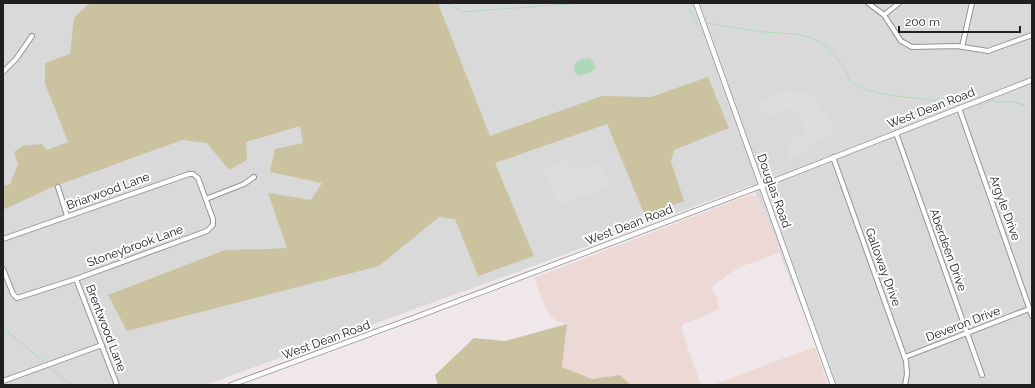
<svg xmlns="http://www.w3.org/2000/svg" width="1035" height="388" viewBox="0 0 1035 388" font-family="Raleway,sans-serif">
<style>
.residential{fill:#dad9da}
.farmland{fill:#ecd8d4}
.forest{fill:#cbc3a0}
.parking{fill:#dcdcdc}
.water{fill:#acd9ba}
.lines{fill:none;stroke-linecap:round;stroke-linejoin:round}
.stream{stroke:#acd9ba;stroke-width:1}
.minor-casing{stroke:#949494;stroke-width:6}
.tertiary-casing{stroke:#949494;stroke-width:6}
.minor{stroke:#fff;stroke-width:4}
.tertiary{stroke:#fff;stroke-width:4.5}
.labels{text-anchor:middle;stroke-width:4;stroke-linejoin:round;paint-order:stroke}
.street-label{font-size:12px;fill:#202020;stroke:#fff}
</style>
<rect width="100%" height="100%" fill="#efe7e9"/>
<path class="residential" d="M3 3H1032V385H833L752 185 536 265 205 385H3Z"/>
<path class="farmland" d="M750 195 756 196 760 200 781 252 740 267 713 285 712 289 713 293 716 295 719 306V308L711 313 681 325 688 349 701 385H631L620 375 592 379 562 367 567 324 556 321 550 315 543 302 534 278Z
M815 347 828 385H713L771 363Z"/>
<path class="forest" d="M90 3H438L490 136 602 96 651 97 708 77 729 128 674 150 671 162 684 201 645 216 607 124 495 163 534 256 478 276 455 219 439 217 379 266 127 331 108 295 225 250 270 249 287 248 268 193 311 200 322 183 270 172 275 149 303 143 300 126 246 142 247 160 229 170 207 143 182 140 50 188 3 210V186L10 184 18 164 14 152 22 146 42 144 47 150 68 142 45 84V63L70 54 74 18Z
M567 324 562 367 592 379 620 375 631 385H438L435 375 474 338 505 341Z"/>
<path class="parking" d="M792 89 812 97 836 130 798 156 793 158 789 156 787 152 788 144 806 131 801 123V114L791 109 764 117 758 101Z
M567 160 572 172 594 165 595 167 601 165 609 187 557 205 543 169Z"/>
<path class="water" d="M587 58 591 59 596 67C591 73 586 74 580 76L576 74C571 63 577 61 587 58Z"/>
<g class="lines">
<path class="stream" d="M447 3 462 12 581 3
M688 3V4
M689 8 697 24 699 25
M707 23C726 27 745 29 764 32 785 34 805 32 823 44 832 50 839 60 844 69 848 76 849 82 857 86 886 100 922 95 952 105L974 96 975 98
M979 104 980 106 993 100 996 102H1012L1025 105
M3 328 44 362
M49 367 71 385"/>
<g class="minor-casing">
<path id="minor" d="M868 3 884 15 901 41 912 47 957 46 988 51 1032 35
M884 15 899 3
M962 47 972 3
M3 72 16 59 32 36
M959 108 1032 316
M896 133 982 375
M833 157 906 361 907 374 905 385
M58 187 67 216
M206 199 244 184 254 177
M3 239 189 174H193L198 178 213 219V225L207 231 76 279 17 298 13 294 3 269
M76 279 117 385
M905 357 1029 309
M3 381 102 345"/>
</g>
<g class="tertiary-casing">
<path id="tertiary" d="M696 3 833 385
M231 385 416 317 761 186 1032 80"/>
</g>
<use href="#minor" class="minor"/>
<use href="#tertiary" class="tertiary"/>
</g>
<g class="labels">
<g class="street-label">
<text transform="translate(931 108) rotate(-21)" y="4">West Dean Road</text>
<text transform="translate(108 191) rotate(-20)" y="4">Briarwood Lane</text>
<text transform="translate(774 191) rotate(70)" y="4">Douglas Road</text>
<text transform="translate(1005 208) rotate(70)" y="4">Argyle Drive</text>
<text transform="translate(629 225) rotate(-21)" y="4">West Dean Road</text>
<text transform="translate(135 246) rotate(-20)" y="4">Stoneybrook Lane</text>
<text transform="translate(948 250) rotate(70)" y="4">Aberdeen Drive</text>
<text transform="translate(883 267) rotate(70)" y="4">Galloway Drive</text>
<text transform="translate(963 324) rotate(-21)" y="4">Deveron Drive</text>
<text transform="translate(106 328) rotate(69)" y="4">Brentwood Lane</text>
<text transform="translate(326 340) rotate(-20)" y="4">West Dean Road</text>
</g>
</g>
<rect width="1035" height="388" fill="none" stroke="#202020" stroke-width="8"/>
<path d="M899 26v6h121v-6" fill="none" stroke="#202020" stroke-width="2"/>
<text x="905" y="26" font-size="12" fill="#202020" stroke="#ffffff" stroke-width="3" paint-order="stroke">200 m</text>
</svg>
